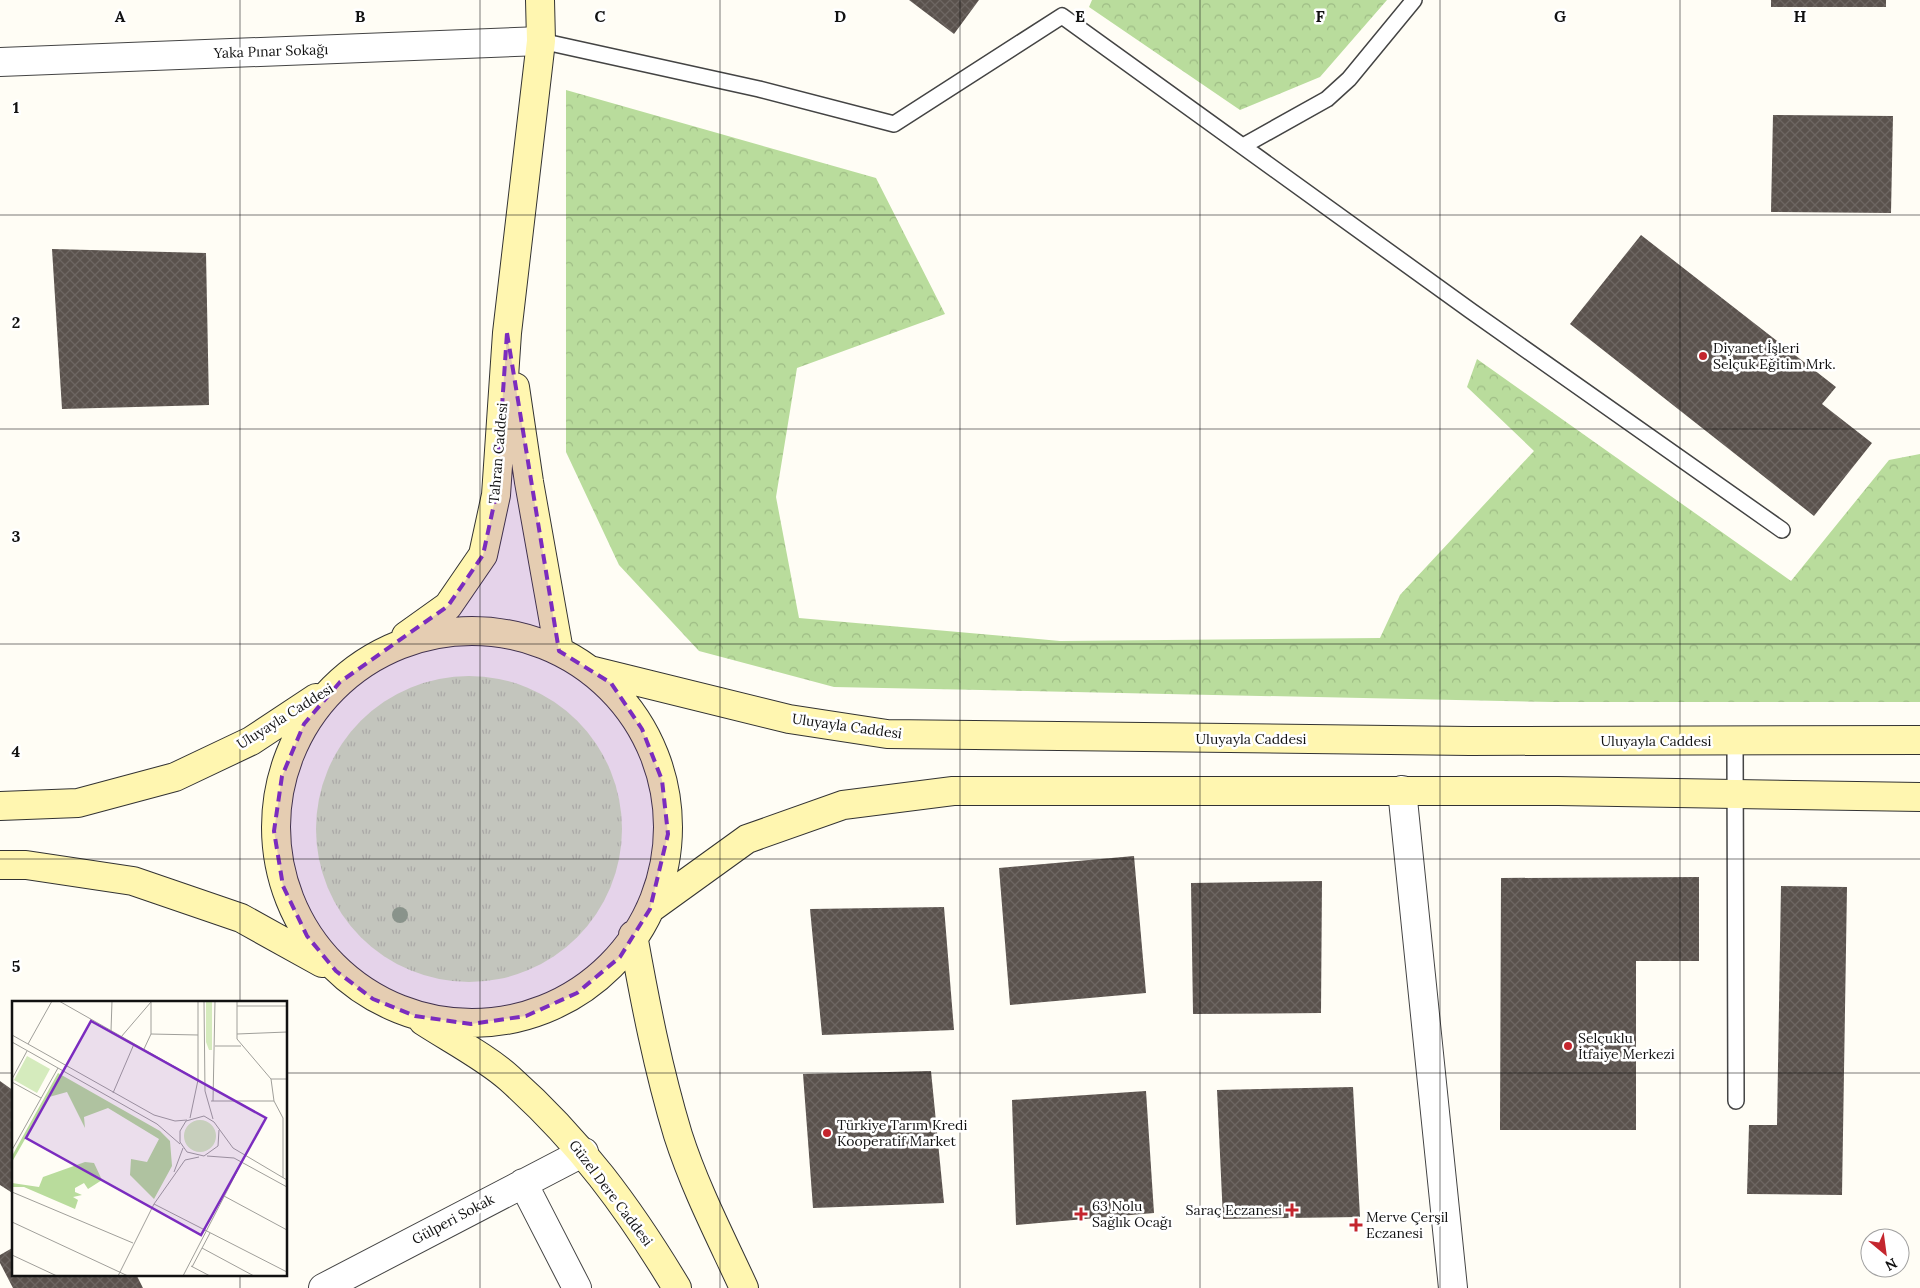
<svg xmlns="http://www.w3.org/2000/svg" width="1920" height="1288" viewBox="0 0 1920 1288" font-family="Lora,serif">
<style>
.grass{fill:url(#grass-tufts)}
.forest{fill:url(#forest-crowns)}
.building{fill:url(#building-cross-hatch)}
.lines{fill:none;stroke-linecap:round;stroke-linejoin:round}
.lane-casing{stroke:#444;stroke-width:18}
.street-casing{stroke:#444;stroke-width:30}
.secondary-casing{stroke:#333;stroke-width:30}
.lane{stroke:#fff;stroke-width:15}
.street{stroke:#fff;stroke-width:28}
.secondary{stroke:#fff6b0;stroke-width:28}
.tree{fill:#8dad7f}
.marked{fill:#7b2cbf;fill-opacity:0.2;stroke:#7b2cbf;stroke-width:4;stroke-dasharray:10 6;stroke-linejoin:round}
.grid{fill:none;stroke:#111;stroke-width:1;stroke-opacity:0.55}
.poi-dot{fill:#c4262e;stroke:#fff;stroke-width:2}
.labels{text-anchor:middle;stroke-width:5;stroke-linejoin:round;paint-order:stroke}
.street-label{font-size:14px;fill:#111;stroke:#fff}
.poi-label{font-size:14px;fill:#111;stroke:#fff;text-anchor:start}
.inset-road{fill:none;stroke:#a09f9a;stroke-width:1}
.view{fill:#7b2cbf;fill-opacity:0.15;stroke:#7b2cbf;stroke-width:2.5}
.inset-edge{fill:none;stroke:#111;stroke-width:2.5}
.grid-label{font-size:16px;text-anchor:middle;font-weight:bold;fill:#111;stroke:#fff;stroke-width:5;stroke-linejoin:round;paint-order:stroke}
</style>
<defs>
<pattern id="grass-tufts" width="24" height="20" patternUnits="userSpaceOnUse" patternTransform="scale(1.25)"><rect width="24" height="20" fill="#d5ebbd"/><path d="M3 7l-1-3M5 7V3M7 7l1-3M15 17l-1-3M17 17v-4M19 17l1-3" fill="none" stroke="#b6c8a1"/></pattern>
<pattern id="forest-crowns" width="20" height="18" patternUnits="userSpaceOnUse" patternTransform="scale(1.25)"><rect width="20" height="18" fill="#b9dc9c"/><path d="M2 6a3 3 0 1 1 6 0M12 15a3 3 0 1 1 6 0" fill="none" stroke="#9ebc85"/></pattern>
<pattern id="building-cross-hatch" width="8" height="8" patternUnits="userSpaceOnUse" patternTransform="scale(1.25)"><rect width="8" height="8" fill="#5a524d"/><path d="M0 0l8 8M0 8l8-8" fill="none" stroke="#6d6662"/></pattern>
</defs>
<rect width="100%" height="100%" fill="#fffdf5"/>
<path class="grass" d="M316 829a153 153 0 1 1 306 0a153 153 0 1 1-306 0Z"/>
<path class="forest" d="M1092 0H1387L1320 77 1240 110 1089 7Z
M566 90 876 178 945 314 797 368 776 497 799 618 1060 641 1380 638 1400 595 1534 451 1467 387 1477 359 1791 581 1889 460 1920 454V702H1552L834 687 699 651 619 565 566 452Z"/>
<path class="building" d="M909 0H979L954 34Z
M1771 0H1886V7H1771Z
M1773 115 1893 116 1891 213 1771 212Z
M1641 235 1836 387 1822 404 1872 443 1814 516 1570 324Z
M52 249 206 253 209 405 62 409Z
M1134 856 1146 993 1010 1005 999 868Z
M1699 877V961H1636V1130H1500L1501 878Z
M1322 881 1321 1013 1193 1014 1191 883Z
M1781 886 1847 887 1842 1195 1747 1194 1749 1125H1777Z
M944 907 954 1030 822 1035 810 909Z
M931 1071 944 1203 813 1208 803 1074Z
M0 1081 14 1091V1194L0 1185Z
M1353 1087 1360 1217 1223 1219 1217 1090Z
M1146 1091 1154 1213 1016 1225 1012 1100Z
M14 1247V1274H136L143 1288H13L0 1263V1255Z"/>
<g class="lines">
<g class="lane-casing">
<path id="lane" d="M541 41 759 89 894 124 1062 16 1471 311 1782 530
M1243 146 1327 99 1349 79 1414 0
M1735 741 1736 1101"/>
</g>
<g class="street-casing">
<path id="street" d="M0 62 541 41
M1402 790 1453 1288
M523 1183 577 1288
M323 1288 584 1152"/>
</g>
<g class="secondary-casing">
<path id="secondary" d="M515 387 529 482 559 651
M276 827a196 196 0 1 1 392 0a196 196 0 1 1-392 0Z
M406 636 448 606 483 555 496 495 507 333 541 41 540 0
M590 670 789 719 887 734 1470 741 1920 740
M0 806 78 803 175 777 251 741 316 698
M0 865H26L133 881 241 918 322 963
M650 909 747 839 843 805 953 791H1558L1920 797
M633 935C645 1002 658 1069 678 1135 695 1188 721 1238 744 1288
M423 1021C449 1038 487 1058 509 1078 579 1140 629 1208 677 1288"/>
</g>
<use href="#lane" class="lane"/>
<use href="#street" class="street"/>
<use href="#secondary" class="secondary"/>
</g>
<circle class="tree" cx="400" cy="915" r="8"/>
<path class="marked" d="M507 333 559 651 611 683 642 729 662 780 668 834 650 909 620 957 577 993 526 1016 471 1024 415 1016 373 999 336 971 307 936 283 886 274 831 282 776 304 724 340 682 448 606 483 555 496 495Z"/>
<path class="grid" d="M240 0V1002M480 0V1288M720 0V1288M960 0V1288M1200 0V1288M1440 0V1288M1680 0V1288M0 215H1920M0 429H1920M0 644H1920M0 859H1920M0 1073H14M286 1073H1920M240 1274V1288"/>
<g class="poi-dot">
<circle cx="1703" cy="356" r="5"/>
<circle cx="1568" cy="1046" r="5"/>
<circle cx="827" cy="1133" r="5"/>
<path d="M1289.5 1202.5h5v5h5v5h-5v5h-5v-5h-5v-5h5z"/>
<path d="M1078.5 1206.5h5v5h5v5h-5v5h-5v-5h-5v-5h5z"/>
<path d="M1353.5 1217.5h5v5h5v5h-5v5h-5v-5h-5v-5h5z"/>
</g>
<g class="labels">
<g class="street-label">
<text transform="translate(271 51) rotate(-2)" y="5">Yaka Pınar Sokağı</text>
<text transform="translate(498 453) rotate(-85)" y="5">Tahran Caddesi</text>
<text transform="translate(285 716) rotate(-32)" y="5">Uluyayla Caddesi</text>
<text transform="translate(847 726) rotate(8)" y="5">Uluyayla Caddesi</text>
<text x="1251" y="744">Uluyayla Caddesi</text>
<text x="1656" y="746">Uluyayla Caddesi</text>
<text transform="translate(611 1193) rotate(53)" y="5">Güzel Dere Caddesi</text>
<text transform="translate(453 1219) rotate(-28)" y="5">Gülperi Sokak</text>
</g>
<g class="poi-label">
<text x="1713" y="353">Diyanet İşleri<tspan x="1713" dy="16">Selçuk Eğitim Mrk.</tspan></text>
<text x="1578" y="1043">Selçuklu<tspan x="1578" dy="16">İtfaiye Merkezi</tspan></text>
<text x="837" y="1130">Türkiye Tarım Kredi<tspan x="837" dy="16">Kooperatif Market</tspan></text>
<text x="1092" y="1211">63 Nolu<tspan x="1092" dy="16">Sağlık Ocağı</tspan></text>
<text x="1282" y="1215" text-anchor="end">Saraç Eczanesi</text>
<text x="1366" y="1222">Merve Çerşil<tspan x="1366" dy="16">Eczanesi</tspan></text>
</g>
</g>
<g transform="translate(12 1001)">
<rect width="275" height="275" fill="#fffdf5"/>
<path d="M194 0H200V49H197L194 41ZM15 55 38 68 25 92 2 79ZM172 135a16 16 0 1 1 32 0a16 16 0 1 1-32 0Z" fill="#d5ebbd"/>
<path d="M46 72 148 130 158 140 160 165 142 198 118 174 119 158 135 161 147 138 96 107 72 116 73 127 55 91 37 96 0 161V155ZM73 161 82 162 90 179 76 188 72 182 63 187V191L70 194 61 196 66 199 63 208 12 186H0V182L27 186 31 176Z" fill="#b9dc9c"/>
<path class="inset-road" d="M47 0 186 79M192 0 193 90 201 118M225 0V38L259 78 262 100 271 117V177M225 5H275M99 30 100 0M139 33 186 34M225 33 275 31M0 34 142 114 163 120 175 119M109 36 139 1M0 41 145 123 168 143M16 43 40 0M203 45H229M132 48 139 33V0M0 78 15 50M259 78H275M0 81 29 97M101 92 122 43M199 100H262M201 100 203 0M178 117 186 79V0M207 129 206 145 192 155 175 151 168 141V130L174 120 192 115 202 121 221 147 275 179M0 149 46 67M195 155 222 157 275 186M162 171 171 147M0 191 121 242M212 195 275 229M142 203 275 271M0 221 116 275M190 247 242 275M0 254 45 275M179 265 198 275M180 266 198 232M106 275 142 203 173 159 187 156M171 275 230 161"/>
<path class="view" d="M79 20 254 117 189 234 14 137Z"/>
<rect width="275" height="275" class="inset-edge"/>
</g>
<g class="grid-label">
<text x="120" y="22">A</text>
<text x="360" y="22">B</text>
<text x="600" y="22">C</text>
<text x="840" y="22">D</text>
<text x="1080" y="22">E</text>
<text x="1320" y="22">F</text>
<text x="1560" y="22">G</text>
<text x="1800" y="22">H</text>
<text x="16" y="113">1</text>
<text x="16" y="328">2</text>
<text x="16" y="542">3</text>
<text x="16" y="757">4</text>
<text x="16" y="972">5</text>
</g>
<g transform="translate(1885 1253) rotate(151)"><circle r="24" fill="#ffffff" stroke="#a0a0a0"/>
<path d="M0-4L9 19L0 12L-9 19Z" fill="#c4262e"/>
<text y="-8" font-size="14" font-weight="bold" text-anchor="middle" fill="#111111">N</text>
</g>
</svg>
